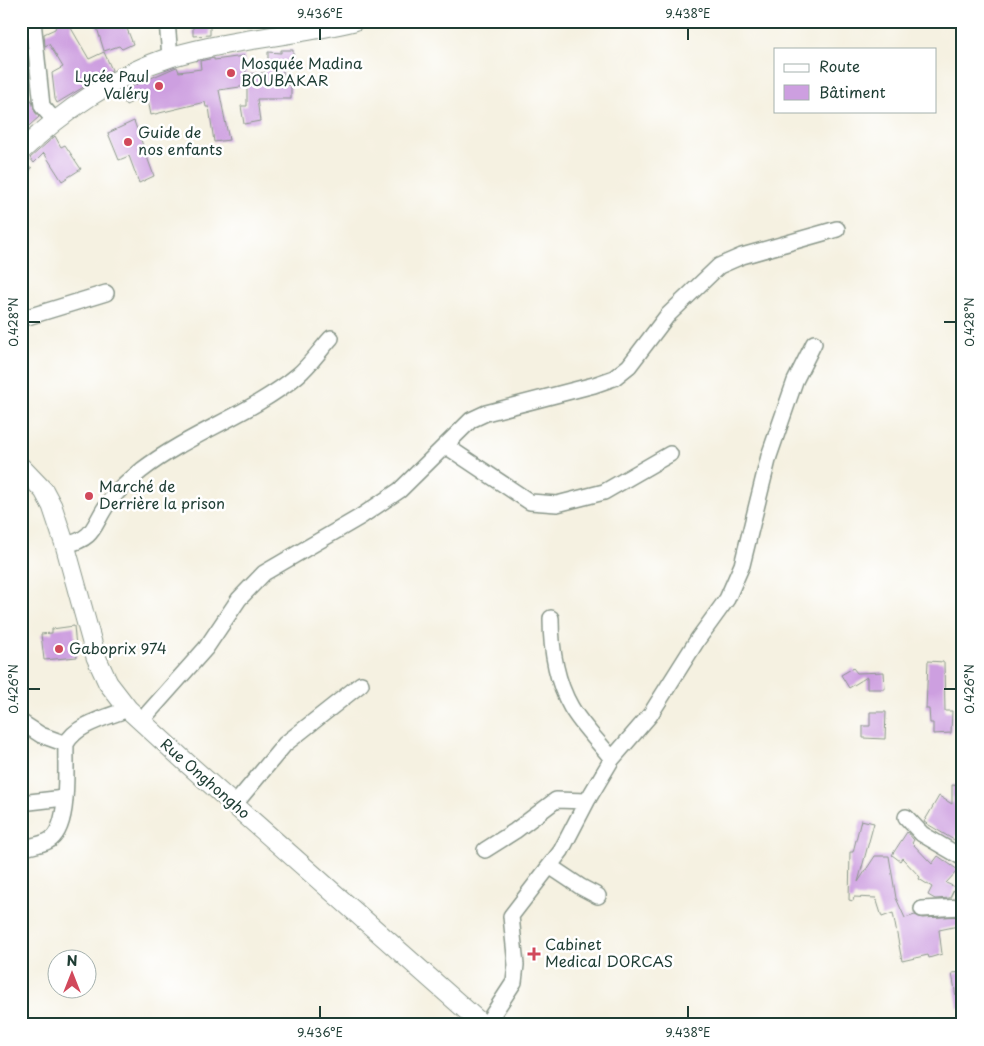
<svg xmlns="http://www.w3.org/2000/svg" width="984" height="1046" viewBox="0 0 984 1046" font-family="'Playpen Sans',sans-serif">
<style>
.building{fill:#cd9fe0}
.lines{fill:none;stroke-linecap:round;stroke-linejoin:round}
.minor-casing{stroke:#8a978a;stroke-width:18}
.major-casing{stroke:#8a978a;stroke-width:21}
.minor{stroke:#fff;stroke-width:15}
.major{stroke:#fff;stroke-width:19}
.ticks{fill:none;stroke:#1f3d34;stroke-width:2}
.poi-dot{fill:#d1495b;stroke:#fff;stroke-width:2}
.labels{text-anchor:middle;stroke-width:5;stroke-linejoin:round;paint-order:stroke}
.poi-label{font-size:15px;fill:#1f3d34;stroke:#fff;text-anchor:start}
.street-label{font-size:15px;fill:#1f3d34;stroke:#fff}
.neatline{fill:none;stroke:#1f3d34;stroke-width:2}
.ticks-label{font-size:12px;text-anchor:middle;fill:#1f3d34}
</style>
<rect width="100%" height="100%" fill="#fff"/>
<filter id="ink" filterUnits="userSpaceOnUse"><feTurbulence type="fractalNoise" baseFrequency=".02" numOctaves="2"/><feDisplacementMap in="SourceGraphic" scale="10" xChannelSelector="R" yChannelSelector="G"/><feConvolveMatrix kernelMatrix="1 2 1 2 8 2 1 2 1" color-interpolation-filters="sRGB"/></filter>
<filter id="wash" filterUnits="userSpaceOnUse"><feTurbulence type="fractalNoise" baseFrequency=".0096" numOctaves="4" result="noise"/><feDisplacementMap in="SourceGraphic" scale="20" xChannelSelector="R" yChannelSelector="G"/><feGaussianBlur stdDeviation="1.12" result="paint"/><feColorMatrix in="noise" values="0 0 0 0 0 0 0 0 0 0 0 0 0 0 0 0 0 1.4 0 .05"/><feComposite in="paint" operator="in"/></filter>
<g filter="url(#wash)">
<rect width="100%" height="100%" fill="#f5f1e1"/>
<g id="blocks">
<path class="building" d="M58 21H73L71 28 89 59 104 52 112 70 57 103 55 99 52 73 63 67 49 44 45 46 44 34 55 29Z
M95 21H124L133 44 122 49 119 46 104 51Z
M193 21H210V35L193 36Z
M281 50H293V65H283V85H291V99H257L260 121 244 124 241 106H247V86L219 90 229 140 214 142 209 107H206L205 102 151 115 147 95 126 105 119 92 174 68 177 67 179 72 201 69 200 61 214 58V60L244 56 246 74 265 73V69H268V52L281 53Z
M21 88 32 101 35 112 39 117 21 133Z
M134 121 154 176 139 183 129 156 119 160 108 133Z
M55 136 61 147 65 145 81 169 62 181 44 153 34 163 30 158Z
M21 162 32 168 21 180Z
M74 626 77 657 44 660 41 634 52 633V629Z
M928 661 944 662 945 711H952L951 733 933 734V723H930L929 709H926Z
M853 668 857 673 884 672 885 689H867V677L849 688 841 675Z
M870 712H886L885 739 863 738V726H870Z
M952 785 963 786V835L958 833 954 840 924 822 939 796 952 804Z
M861 820 874 823 858 882 875 856H889L896 898 905 918 915 915 922 918 963 916V925L939 930 942 954 929 958 928 955 902 961 893 913 882 917 876 898 854 897 853 901 849 900 850 852H853Z
M907 832 914 840 912 843 932 864 938 856 958 870 946 883 955 887 950 898 935 899 928 895 932 887 919 879 920 877 902 858 900 861 892 855Z
M963 972V1008H958L952 973Z"/>
</g>
</g>
<g filter="url(#ink)">
<use href="#blocks" fill-opacity="0" stroke="#8a978a" stroke-width="1"/>
<g class="lines">
<g class="minor-casing">
<path id="minor" d="M33 21 42 106 55 121
M167 21 170 57
M21 319 106 293
M446 446 530 502 557 504 604 492 670 454
M65 545C97 538 92 525 109 502 117 491 131 479 142 470 190 433 251 414 298 375 310 365 320 350 331 338
M551 618C551 649 555 679 571 707 582 726 599 742 612 759
M141 721 206 648 239 599 264 573 360 517 400 490 471 420 486 413 594 385 614 378 629 366 667 316 719 266 742 256 837 229
M21 722 41 735 66 744
M21 803 64 798
M235 804 285 744 361 684
M906 817 922 834 963 858
M21 849C30 846 40 845 48 841 71 829 65 768 66 744 76 724 108 717 128 709
M485 850 515 831 556 800 587 801
M551 867 581 887 598 896
M922 909 963 907
M486 1025 514 982 516 965 511 916 561 851 587 801 612 759 650 715 698 639 727 599 742 565 769 456 795 381 814 343"/>
</g>
<g class="major-casing">
<path id="major" d="M21 151C62 112 116 74 171 57 231 39 294 36 354 21
M21 467 44 491 52 506 65 545 96 657 108 683 128 709 188 764 483 1025"/>
</g>
<use href="#minor" class="minor"/>
<use href="#major" class="major"/>
</g>
</g>
<path class="ticks" d="M320 28V40M688 28V40M28 322H40M944 322H956M28 689H40M944 689H956M320 1006V1018M688 1006V1018"/>
<g class="poi-dot">
<circle cx="231" cy="73" r="5"/>
<circle cx="159" cy="86" r="5"/>
<circle cx="128" cy="142" r="5"/>
<circle cx="89" cy="496" r="5"/>
<circle cx="59" cy="649" r="5"/>
<path d="M531.5 946.5h5v5h5v5h-5v5h-5v-5h-5v-5h5z"/>
</g>
<g class="labels">
<g class="poi-label">
<text x="241" y="69">Mosquée Madina<tspan x="241" dy="17">BOUBAKAR</tspan></text>
<text x="149" y="82" text-anchor="end">Lycée Paul<tspan x="149" dy="17">Valéry</tspan></text>
<text x="138" y="138">Guide de<tspan x="138" dy="17">nos enfants</tspan></text>
<text x="99" y="492">Marché de<tspan x="99" dy="17">Derrière la prison</tspan></text>
<text x="69" y="654">Gaboprix 974</text>
<text x="545" y="950">Cabinet<tspan x="545" dy="17">Medical DORCAS</tspan></text>
</g>
<g class="street-label">
<text transform="translate(205 779) rotate(41)" y="5">Rue Onghongho</text>
</g>
</g>
<rect width="984" height="1046" fill="none" stroke="#fff" stroke-width="55"/>
<rect x="774" y="48" width="162" height="65" fill="#ffffff" stroke="#a5b1ae"/>
<rect x="784" y="64" width="25" height="8" fill="#ffffff" stroke="#a5b1ae"/>
<text x="819" y="72" font-size="15" fill="#1f3d34">Route</text>
<rect x="784" y="85" width="25" height="15" fill="#cd9fe0" stroke="#a5b1ae"/>
<text x="819" y="98" font-size="15" fill="#1f3d34">Bâtiment</text>
<g transform="translate(72 974)"><circle r="24" fill="#ffffff" stroke="#a5b1ae"/>
<path d="M0-4L9 19L0 12L-9 19Z" fill="#d1495b"/>
<text y="-8" font-size="14" font-weight="bold" text-anchor="middle" fill="#1f3d34">N</text>
</g>
<rect x="28" y="28" width="928" height="990" class="neatline"/>
<g class="ticks-label">
<text x="320" y="18">9.436°E</text>
<text x="688" y="18">9.438°E</text>
<text transform="translate(14 322) rotate(-90)" y="4">0.428°N</text>
<text transform="translate(970 322) rotate(-90)" y="4">0.428°N</text>
<text transform="translate(14 689) rotate(-90)" y="4">0.426°N</text>
<text transform="translate(970 689) rotate(-90)" y="4">0.426°N</text>
<text x="320" y="1037">9.436°E</text>
<text x="688" y="1037">9.438°E</text>
</g>
</svg>
